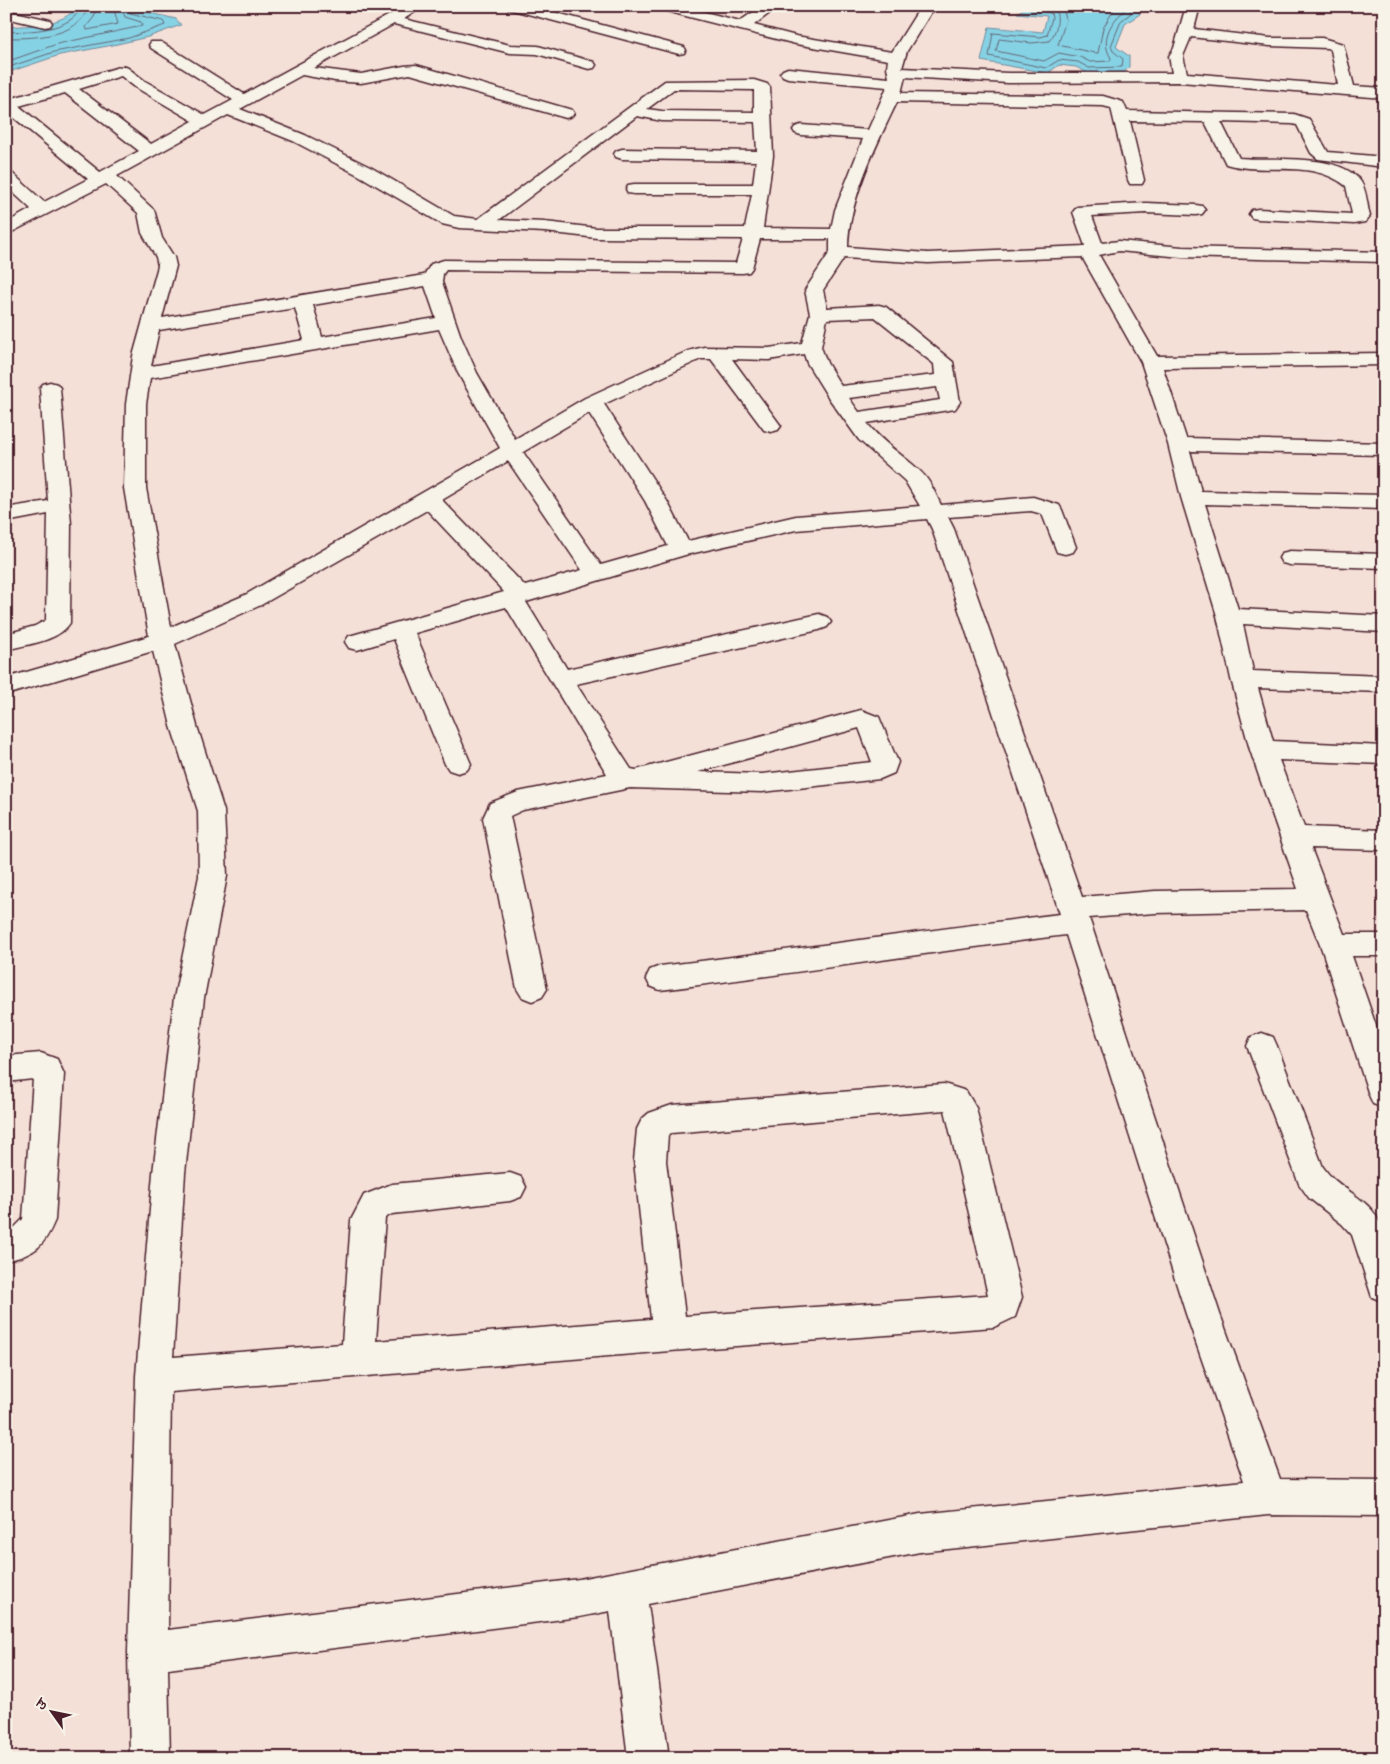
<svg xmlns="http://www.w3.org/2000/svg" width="1390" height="1764" viewBox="0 0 1390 1764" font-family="Kalam,'Playpen Sans Deva',sans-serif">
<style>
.water{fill:#86d2e5;stroke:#6e8a9b}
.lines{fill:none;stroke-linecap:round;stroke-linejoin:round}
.shore{stroke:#626775;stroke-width:1}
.minor-casing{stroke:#4a1f2b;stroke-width:3}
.minor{fill:#f7f3e8;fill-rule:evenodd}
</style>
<rect width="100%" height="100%" fill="#f5e0d8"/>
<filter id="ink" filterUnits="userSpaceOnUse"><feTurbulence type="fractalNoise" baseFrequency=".02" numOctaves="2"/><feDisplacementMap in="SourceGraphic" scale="10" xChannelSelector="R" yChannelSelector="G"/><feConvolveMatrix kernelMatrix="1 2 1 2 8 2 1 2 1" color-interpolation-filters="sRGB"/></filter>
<g filter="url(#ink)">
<path class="water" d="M79 6H122L176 19 181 25 148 37 113 45 60 55 6 73V27C32 25 60 27 79 6Z
M1028 6H1134L1140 14 1125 24 1116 47 1129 56V67L1124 72 1088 73 1076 67 1059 65 1048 73 981 61 989 27 1043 32 1047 16 1017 13Z"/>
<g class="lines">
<path class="shore" d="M96 6 94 17 86 27 87 30 118 24 113 6
M1027 6 1029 9 1051 13 1052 18 1047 35 1041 37 993 33 989 56 1046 68 1059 60 1078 62 1089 68 1122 67 1123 59 1113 51 1111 46 1121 21 1131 13 1130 6
M1053 6C1061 16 1057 32 1049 41L1032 43 999 39 996 51 1044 61 1059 53 1080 57 1090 62 1110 61 1111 58C1100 41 1110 22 1124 11V6
M1063 6 1066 20 1058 45 1095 53H1098L1103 28 1116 6
M6 32C30 31 71 32 82 6
M6 38C34 38 79 38 89 6
M6 62 57 44 142 26 141 22 125 17 121 6
M6 68 54 52 129 38 165 25 163 21 130 13 127 6"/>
<g class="minor-casing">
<path id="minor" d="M406 6H424L404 19 510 45 538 46 594 62 596 65 594 68 589 69 537 54 510 53 394 24 314 68 361 74 404 66 416 65 572 110 574 113 572 116 566 118 410 74 361 83 335 81 302 75 240 109 305 135 372 168 454 216 478 219 665 81 754 80 767 84 770 87 773 156 763 228 831 229 835 210 863 139 801 135 795 133 793 130 795 127 801 125 868 130 887 87 788 78 783 76 780 73 783 70 788 68 889 78 887 67 888 60 796 44 658 9 656 6H681L740 21 762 6H779L754 25 796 36 892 52 921 6H935L907 51 902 68 1008 73H1172L1169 56 1174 48 1186 6H1200L1194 29 1270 38H1322L1343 44 1354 86 1384 88V98L1180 82 1008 83 905 77 901 93 1103 96 1123 102 1127 111 1294 114 1309 119 1328 152 1384 157V167L1318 159 1311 153 1297 125 1292 124 1221 122 1239 158C1270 161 1341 152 1361 182 1367 191 1367 206 1370 216L1365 222 1354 224 1258 219 1252 218 1249 214 1252 210 1258 209 1352 214 1346 186C1310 158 1267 176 1226 164L1205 122 1130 121 1144 180 1142 184H1130L1128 180 1111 108 1103 106 897 102C877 144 848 201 848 247L928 253 1085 246 1073 212 1077 207 1146 203 1196 205 1202 206 1205 210 1202 214 1196 215 1146 213 1092 216 1102 243 1119 241 1182 247 1384 252V262L1182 257 1119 251 1099 255 1157 356 1384 353V365L1163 368 1186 438 1384 443V455L1190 451 1201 491 1384 495V509L1205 504 1238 609 1384 616V632L1243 624 1253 671 1384 676V692L1258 688 1273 741 1384 746V764L1279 760 1304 827 1384 830V850L1311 848 1344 934H1384V956H1352L1384 1049V1108L1373 1104 1369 1095 1322 950 1306 910 1155 913 1089 918 1220 1314 1280 1479 1384 1480V1516L1268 1515 920 1552 648 1604 669 1758H628L610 1611 579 1617 168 1669 170 1758H130L128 1652 136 1376 153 1173 174 998 199 876 198 811 171 726 153 651 6 695V678L149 636 124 488 126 404 133 356 158 266 156 257 142 233 138 213 106 184 6 235V223L31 209 6 186V172L12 173 44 202 88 179 6 111V100L123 66 128 68 145 81 205 115 233 100 151 48 149 45 151 42H161L244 94ZM1191 37 1270 46 1327 48 1331 50 1338 85 1187 73 1183 56ZM121 76 135 87 193 121 151 144 79 89ZM674 89 754 90V112L662 111 647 109ZM65 93 139 151 100 172 19 106ZM228 115 293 141 360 176 442 224 459 228 545 232 597 238 743 239 736 263 444 260 431 264 424 275 162 318 176 266 174 257 162 238 154 210 117 176ZM637 116 662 121 755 122 757 151 622 149 616 151 614 154 616 157 622 159 756 161 753 184H634L628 185 626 189 628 193 634 194H752L745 228H597L545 222 499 220ZM760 239H830V252L805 290 810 314 802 343 769 348 704 347 688 351 585 398 515 439 477 373 461 337 442 282 443 274 446 270 743 273 749 272 752 268ZM1082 257 1141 362 1168 444 1181 497 1217 616 1231 679 1250 750 1298 889 1155 891 1082 897 954 529 948 517 1031 511 1042 514 1057 552 1065 554 1073 552 1076 547 1062 510 1059 505 1033 497 941 505C935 493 930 480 920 471 903 455 881 442 867 423L955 409 960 402 953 362 886 307 879 305 827 308 823 290 844 258 928 263ZM425 286 436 318 322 337 313 305ZM295 308 304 340 151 366 159 330ZM875 317 934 364 935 375 841 386 827 363 821 347 827 319ZM439 329 458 373 500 448 245 595 171 627 146 488V404L150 378ZM804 354 807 363 828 397 859 440 905 481 920 506 796 516 688 541 667 501 604 404 701 359H711L764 430 771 432 778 430 781 426 732 359 769 360ZM937 387 940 400 859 412 849 398ZM589 413 645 501 668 546 601 565 523 452ZM508 461 582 570 525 586 442 500ZM427 510 504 592 349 636 345 642 349 648 357 650 394 639 445 764 449 770 458 773 467 770 471 764 415 633 506 607 607 774 518 792 490 803 483 818 517 989 522 997 532 1001 542 997 547 989 510 816 523 810 630 788 762 792 880 779 894 773 898 762 879 717 861 710 636 770 631 769 576 684 819 630 827 627 831 622 827 617 819 614 567 669 526 602 685 555 796 530 927 519 932 529 1060 914C926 930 793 950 660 966L650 970 646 978 650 986 660 990C796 973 931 952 1066 935L1186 1314 1244 1481 920 1514 579 1579 168 1630 171 1392 670 1351 994 1327 1015 1317 1022 1297 976 1108 966 1091 944 1084 672 1105 649 1113 642 1119 637 1129 634 1161 651 1319 376 1341 385 1218 392 1214 510 1201 521 1197 526 1187 521 1177 510 1173 392 1184 364 1195 351 1220 342 1344 173 1357 185 1173 204 998 227 876 224 811 197 726 175 644 261 605ZM859 728 872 762 762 774 698 772ZM945 1110 988 1295 685 1316 666 1161 668 1135 671 1133Z
M507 6H531L684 47 686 50 684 53 679 54 509 9Z
M6 10 50 20 52 23 50 26 45 27 6 18Z
M50 382 57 384 60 388 71 524 70 623C58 642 26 644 6 650V634L35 626 46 620 48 514 6 522V508L48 501 40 388 43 384Z
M1290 551 1384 554V568L1290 565 1282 563 1279 558 1282 553Z
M1262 1033 1273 1037 1277 1046 1323 1167C1335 1185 1356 1193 1370 1208 1377 1215 1380 1224 1384 1232V1302L1372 1297 1352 1235 1342 1224 1309 1198 1299 1184 1247 1046 1251 1037Z
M41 1053 57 1059 64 1074 55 1220C44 1247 35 1254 6 1261V1231L15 1227 23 1219 33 1079 6 1082V1056Z"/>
</g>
<use href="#minor" class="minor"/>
</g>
</g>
<rect width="1390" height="1764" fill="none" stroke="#f7f3e8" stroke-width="25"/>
<rect x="12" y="12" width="1365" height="1739" fill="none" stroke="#4a1f2b" stroke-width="2" filter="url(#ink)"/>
<g transform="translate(52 1712) rotate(303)" stroke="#f7f3e8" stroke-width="4" paint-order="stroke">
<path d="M0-4L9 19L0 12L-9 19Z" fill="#4a1f2b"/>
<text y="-8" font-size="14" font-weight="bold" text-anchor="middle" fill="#4a1f2b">उ</text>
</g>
</svg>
